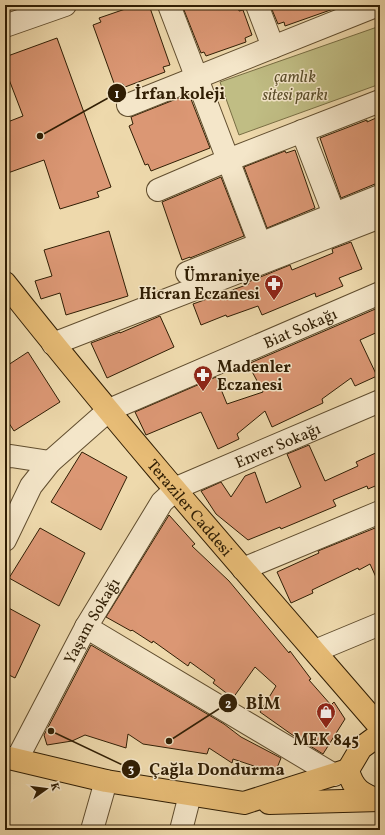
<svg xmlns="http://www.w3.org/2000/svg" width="385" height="835" viewBox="0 0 385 835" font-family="Vollkorn,serif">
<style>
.green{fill:#c0bd84;stroke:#786e44}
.building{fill:#db9774;stroke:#301e04}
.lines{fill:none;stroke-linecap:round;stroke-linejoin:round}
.minor-casing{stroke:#604d2e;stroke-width:24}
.major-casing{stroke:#301e04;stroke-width:24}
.minor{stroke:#f4e6c9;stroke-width:22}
.major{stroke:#e7bc76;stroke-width:22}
.labels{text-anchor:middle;stroke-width:3;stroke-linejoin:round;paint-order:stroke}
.park-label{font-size:16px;font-style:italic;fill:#5b4e2a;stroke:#f4e6c9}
.poi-label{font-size:16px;font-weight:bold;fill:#301e04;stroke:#f4e6c9;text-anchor:end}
.street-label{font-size:16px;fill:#301e04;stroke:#f4e6c9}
.leader{fill:none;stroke:#301e04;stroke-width:1.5}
.callout-dot{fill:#301e04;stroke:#f4e6c9;stroke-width:1.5}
.mark-label{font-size:12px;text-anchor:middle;font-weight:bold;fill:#fff}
.callout-label{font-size:17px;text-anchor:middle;font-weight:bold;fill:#301e04;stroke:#f4e6c9;stroke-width:3;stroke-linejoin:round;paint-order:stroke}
</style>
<rect width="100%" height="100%" fill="#eed9ac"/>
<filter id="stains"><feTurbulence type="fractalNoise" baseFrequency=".005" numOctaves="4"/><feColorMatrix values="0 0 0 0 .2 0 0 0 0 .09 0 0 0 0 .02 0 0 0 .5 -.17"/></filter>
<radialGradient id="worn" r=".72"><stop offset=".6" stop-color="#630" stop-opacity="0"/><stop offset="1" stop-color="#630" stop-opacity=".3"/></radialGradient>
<path class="green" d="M380 26V84L239 135 220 82Z"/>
<path class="building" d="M137 5H149L170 65 163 67 165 72 125 87 123 84 115 86 93 25 101 22 99 18Z
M182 5H238L239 11 243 10 252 35 245 38 246 42 206 56 204 52 201 53Z
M270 5H338L339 7 285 26 284 22 278 24Z
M57 38 111 187 97 192 99 197 60 209 44 160 5 174V123L23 116 5 69V57Z
M189 94 210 148 151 171 148 164 145 165 129 126 133 124 131 117Z
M376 118 380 130V184H375L341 198 320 138 367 120V122Z
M295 150 315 208 267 228 244 167 285 151 286 153Z
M221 177 244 236 190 258V257L182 260 162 202Z
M109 231 128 296 66 315 60 293 41 299 35 281 52 276 44 250Z
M351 242 362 269 339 278 343 286 316 297 315 293 262 315 258 306 227 317 226 315 201 325 193 304 249 284 248 282 290 265 292 270 333 253 332 249Z
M380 307V331L360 340 377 376 355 386 351 378 322 399 323 403 272 427 265 411 237 434 239 439 218 449 201 412 146 435 135 412 216 377 227 404 263 392 248 364Z
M160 316 174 347 107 378 91 343 120 332V333Z
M28 352 60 402 14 431 5 417V367Z
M309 445 325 481 358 466 356 462 380 451V484L368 489 367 486 333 500 336 506 281 529 280 527 248 540 216 514 201 491 221 482 231 497 245 476 255 472 266 503 301 487 287 454Z
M82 452 127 477 101 530 51 502Z
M169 515 195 544 192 546 229 581 289 653 290 651 311 679 309 680 331 705 334 702 345 719 323 754 291 734 260 712 276 686 255 667 233 698 213 683 215 680 190 662 188 666 153 641 152 643 132 630 131 631 106 617Z
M380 526V586L370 564 359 570 358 568 312 590 313 593 291 603 277 572 319 553 318 551Z
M40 528 85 553 59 606 9 578Z
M5 606 40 625 15 678 5 673Z
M91 645 224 724 241 737 281 758 275 773 233 759 232 763 209 748 207 754 143 744 128 734 126 748 85 735 72 741 47 745 44 735Z"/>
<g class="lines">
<g class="minor-casing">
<g id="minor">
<path d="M169 5 260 244"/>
<path d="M257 5 273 47"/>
<path d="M5 26 65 5"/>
<path d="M128 105 378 5"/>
<path d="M302 131 334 214"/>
<path d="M158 190 228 160 380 101"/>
<path d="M187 273 380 196"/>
<path d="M53 344 380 217"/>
<path d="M5 457 11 456 50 462"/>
<path id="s1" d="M5 540 31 486 50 462 109 410 380 293"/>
<path d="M243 569 380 512"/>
<path d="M86 627 334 775"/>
<path d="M315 651 380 624"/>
<path id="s2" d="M17 759 86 627 162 502 175 490 181 486 380 401"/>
<path d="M92 830 106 781"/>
<path d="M181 830 190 795"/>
</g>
</g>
<g class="major-casing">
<g id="major">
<path id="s3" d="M5 283C125 435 253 580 380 727"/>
<path d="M5 757 106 781 244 803 348 770"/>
<path d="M380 801C362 794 353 790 348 770L361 748 380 734"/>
<path d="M269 803 380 800"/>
</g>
</g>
<use href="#minor" class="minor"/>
<use href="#major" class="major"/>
</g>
<defs>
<g id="pharmacy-pin" transform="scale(1)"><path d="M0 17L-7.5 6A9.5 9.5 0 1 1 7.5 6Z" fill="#8f2418" stroke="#f4e6c9"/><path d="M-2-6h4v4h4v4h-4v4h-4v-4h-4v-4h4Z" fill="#fff"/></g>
<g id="shop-pin" transform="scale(1)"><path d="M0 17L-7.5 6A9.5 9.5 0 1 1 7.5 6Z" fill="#8f2418" stroke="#f4e6c9"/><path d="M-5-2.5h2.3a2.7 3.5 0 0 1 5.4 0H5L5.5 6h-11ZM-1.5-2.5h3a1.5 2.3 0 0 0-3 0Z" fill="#fff"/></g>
</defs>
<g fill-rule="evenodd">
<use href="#pharmacy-pin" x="274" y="284"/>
<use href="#pharmacy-pin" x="203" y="375"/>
<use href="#shop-pin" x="326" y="712"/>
</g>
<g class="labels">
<g class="park-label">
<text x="295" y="82">çamlık<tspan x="295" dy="18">sitesi parkı</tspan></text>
</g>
<g class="poi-label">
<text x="260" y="281">Ümraniye<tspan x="260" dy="18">Hicran Eczanesi</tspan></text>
<text x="217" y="372" text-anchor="start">Madenler<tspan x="217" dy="18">Eczanesi</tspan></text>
<text x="326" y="745" text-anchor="middle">MEK 845</text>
</g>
<g class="street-label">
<text dy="6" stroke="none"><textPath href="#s1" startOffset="377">Biat Sokağı</textPath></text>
<text dy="6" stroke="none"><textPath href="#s2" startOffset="425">Enver Sokağı</textPath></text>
<text dy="6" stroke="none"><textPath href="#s3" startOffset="291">Teraziler Caddesi</textPath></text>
<text dy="6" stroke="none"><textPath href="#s2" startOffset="157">Yaşam Sokağı</textPath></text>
</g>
</g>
<path class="leader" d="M40 136L117 93M169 741L228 703M51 731L131 769"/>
<g class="callout-dot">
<circle cx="40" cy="136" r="4"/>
<circle cx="169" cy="741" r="4"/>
<circle cx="51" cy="731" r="4"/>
<circle cx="117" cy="93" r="10"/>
<circle cx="228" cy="703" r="10"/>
<circle cx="131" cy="769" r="10"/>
</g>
<g class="mark-label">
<text x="117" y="98">1</text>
<text x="228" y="708">2</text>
<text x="131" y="773">3</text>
</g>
<g class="callout-label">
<text x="180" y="99">İrfan koleji</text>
<text x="263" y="709">BİM</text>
<text x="217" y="775">Çağla Dondurma</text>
</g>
<rect width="385" height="835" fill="none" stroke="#eed9ac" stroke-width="20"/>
<rect x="6" y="6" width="373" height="823" fill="none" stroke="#301e04" stroke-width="2"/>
<rect x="10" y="10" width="365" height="815" fill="none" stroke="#301e04"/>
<g transform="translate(46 789) rotate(76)" stroke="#f4e6c9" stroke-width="3" paint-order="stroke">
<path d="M0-3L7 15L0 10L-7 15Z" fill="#301e04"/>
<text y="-6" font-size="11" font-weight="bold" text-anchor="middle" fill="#301e04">K</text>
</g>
<rect width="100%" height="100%" filter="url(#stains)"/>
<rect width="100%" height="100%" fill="url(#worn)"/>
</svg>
